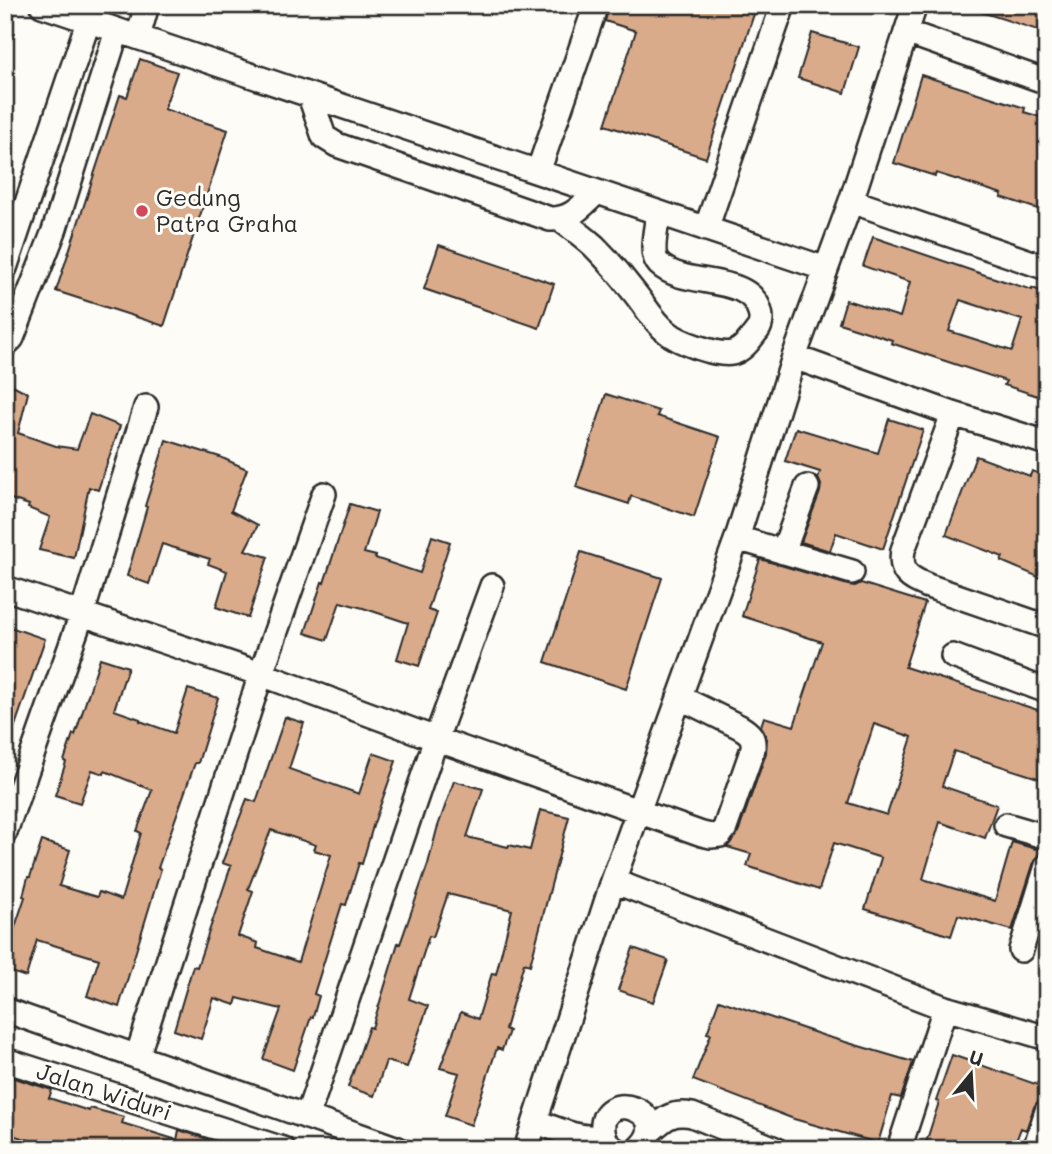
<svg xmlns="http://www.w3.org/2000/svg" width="1052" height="1154" viewBox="0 0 1052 1154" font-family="Mali,sans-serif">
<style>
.building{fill:#d9ab8b;stroke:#2b2b2b;stroke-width:2;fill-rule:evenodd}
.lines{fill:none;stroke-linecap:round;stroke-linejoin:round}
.minor-casing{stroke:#2b2b2b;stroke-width:28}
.minor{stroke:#fdfcf7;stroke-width:23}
.poi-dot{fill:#d1495b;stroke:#fdfcf7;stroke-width:2.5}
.labels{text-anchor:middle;stroke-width:6;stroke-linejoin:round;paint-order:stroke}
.poi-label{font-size:23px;fill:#2b2b2b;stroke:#fdfcf7;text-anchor:start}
.street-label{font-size:23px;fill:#2b2b2b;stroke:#fdfcf7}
</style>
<rect width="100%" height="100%" fill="#fdfcf7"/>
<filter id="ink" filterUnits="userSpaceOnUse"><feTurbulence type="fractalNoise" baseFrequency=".0143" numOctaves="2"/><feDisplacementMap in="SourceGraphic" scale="14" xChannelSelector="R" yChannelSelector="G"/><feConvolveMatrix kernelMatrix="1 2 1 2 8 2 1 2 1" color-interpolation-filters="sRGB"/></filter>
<g filter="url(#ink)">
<path class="building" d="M610 5H757L706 158 605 125 636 31 605 21Z
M972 5H1047V33L972 9Z
M812 33 859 47 845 93 798 78Z
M140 59 177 72 164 109 228 130 164 326 56 291 120 95 127 97Z
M921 75 1025 108 1024 112 1047 119V212L1001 197 1002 194 936 173 935 176 894 163Z
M873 237 979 273 1032 290V288L1047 293V399L1004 385 1006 381 891 343 892 340 839 323 846 300 900 317 910 282 863 266ZM960 300 1022 320 1012 351 949 331Z
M439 245 554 284 539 328 424 289Z
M5 381 28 393 18 433 56 446 77 449 90 414 120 426 98 490 89 487 74 558 39 550 50 517 28 508 29 505 5 497Z
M606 394 659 411 657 416 720 437 694 517 631 496 629 504 576 487Z
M889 419 923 430 883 549 836 533 830 551 801 542 820 492 821 485 818 478 820 472 785 461 796 428 878 453Z
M166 440 220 457 247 469 231 511 258 525 245 550 268 557 248 618 216 607 227 571 208 564 210 559 162 544 149 584 127 576 147 507 145 506Z
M976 456 1030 476 1032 471 1047 477V564L1041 578 1001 561 1003 557 946 535Z
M350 504 377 512 364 553 376 556 375 558 420 573 432 536 450 542 428 610 437 613 419 666 397 659 408 623 363 608 340 602 327 640 305 633 322 582 324 583Z
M581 552 662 578 626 689 545 662Z
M760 559 848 585 855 586 861 583 925 603 905 667 1047 713V781L954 751 942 786 997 805 985 838 940 822 923 879 995 901 1012 842 1046 852 1038 855 1034 862 1012 930 958 915 951 936 865 909 881 858 834 843 819 890 747 866 751 854 727 847 738 833 766 753 767 739 761 726 764 717 794 726 822 642 742 616ZM874 724 912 737 887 815 848 803Z
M10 627 45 639 8 746 5 745V642Z
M100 658 128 667 114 710 140 719V721L174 733 188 689 218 698 198 763H195L158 868 161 869 119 1007 87 996 99 959 37 940 26 977 5 970V957L25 897 23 896 28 877H30L42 841 70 850 59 886 97 897 99 892 121 900 141 833 137 831 152 790 105 771 104 774 92 770 80 803 55 795 66 762 64 761 73 734 75 735Z
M285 717 304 723 289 769 359 794 373 753 396 761 373 826 362 864 359 863 346 905 342 904 314 994 319 996 313 1017H311L293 1070 263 1059 281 1009 237 998 235 1005 214 998 201 1039 174 1030 193 966 197 967 231 866 222 863 247 799 256 802ZM271 830 316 845 314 850 331 855 298 962 257 948 258 943 238 936 253 891 248 889Z
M454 781 483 789 467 837 508 847 509 845 530 850 540 810 569 817 530 965 524 963 505 1029 509 1031 502 1050 497 1048 471 1125 445 1116 459 1073 440 1068 461 1012 478 1019 492 973 496 974 512 910 448 894 433 937 429 936 409 999 428 1006 407 1067 386 1061 374 1096 348 1087 369 1027 372 1028 398 943 400 944 428 864 437 829Z
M633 948 668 960 653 1002 618 990Z
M719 1000 825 1036 913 1062 901 1098 892 1096 878 1143 794 1119 693 1080 711 1034 707 1033Z
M952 1055 1044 1087 1039 1100 1034 1107 1026 1130 1021 1128 1013 1149H924L939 1102 936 1101Z
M5 1075 52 1090 49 1098 89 1111 90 1108 124 1117 122 1123 177 1140 179 1130 214 1141 212 1149H37L39 1143 5 1133Z"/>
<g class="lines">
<g class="minor-casing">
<path id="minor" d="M42 5 826 269
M906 32 1047 82
M138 37 147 5
M310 96 324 137 337 145 550 219C572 220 582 205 597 192
M538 172 596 5
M851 201 1047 268
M561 220C572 228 584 237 594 246 608 260 621 275 633 291 644 304 653 321 667 332 678 342 717 356 732 353 742 351 750 340 756 332 761 327 762 319 760 312 750 272 685 289 659 264 649 254 657 226 658 213
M706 229 783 5
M5 268 88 22
M5 345 12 338 54 231 117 31
M794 357 953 414 1047 443
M953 414 903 550C899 573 909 578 928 586L1047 627
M737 538 852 572
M783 552 807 487
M5 588 261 674 436 739 702 834 711 836 720 835 725 828 753 748C754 737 750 733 740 727L679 697
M953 656 1047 691
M1006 825 1047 837
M5 832 82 614 146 407
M613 881 945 1008 1047 1038
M1021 950 1047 866
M5 1010 398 1149
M137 1057 261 674 324 494
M5 1060 283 1149
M307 1117 436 739 492 586
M535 1121C556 1129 581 1141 603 1136
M649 1132C664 1119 671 1111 692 1115L775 1149
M526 1149 613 881 737 538 794 357 851 201 915 5
M614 1149C607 1145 604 1139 603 1131 598 1086 679 1111 638 1149
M899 1149 945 1008
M1035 1149 1047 1111"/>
</g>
<use href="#minor" class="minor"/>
</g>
</g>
<circle class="poi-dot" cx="142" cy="211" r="7"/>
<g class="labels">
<g class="poi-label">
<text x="156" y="206">Gedung<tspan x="156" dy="26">Patra Graha</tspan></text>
</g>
<g class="street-label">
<text transform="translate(104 1092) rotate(18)" y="8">Jalan Widuri</text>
</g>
</g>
<rect width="1052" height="1154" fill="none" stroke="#fdfcf7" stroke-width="28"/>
<rect x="14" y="14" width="1024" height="1126" fill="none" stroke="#2b2b2b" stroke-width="2.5" filter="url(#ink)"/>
<g transform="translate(971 1074) rotate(18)" stroke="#fdfcf7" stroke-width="5" paint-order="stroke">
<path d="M0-5L12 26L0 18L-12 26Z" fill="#2b2b2b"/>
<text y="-10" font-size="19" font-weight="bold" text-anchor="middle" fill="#2b2b2b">U</text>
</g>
</svg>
